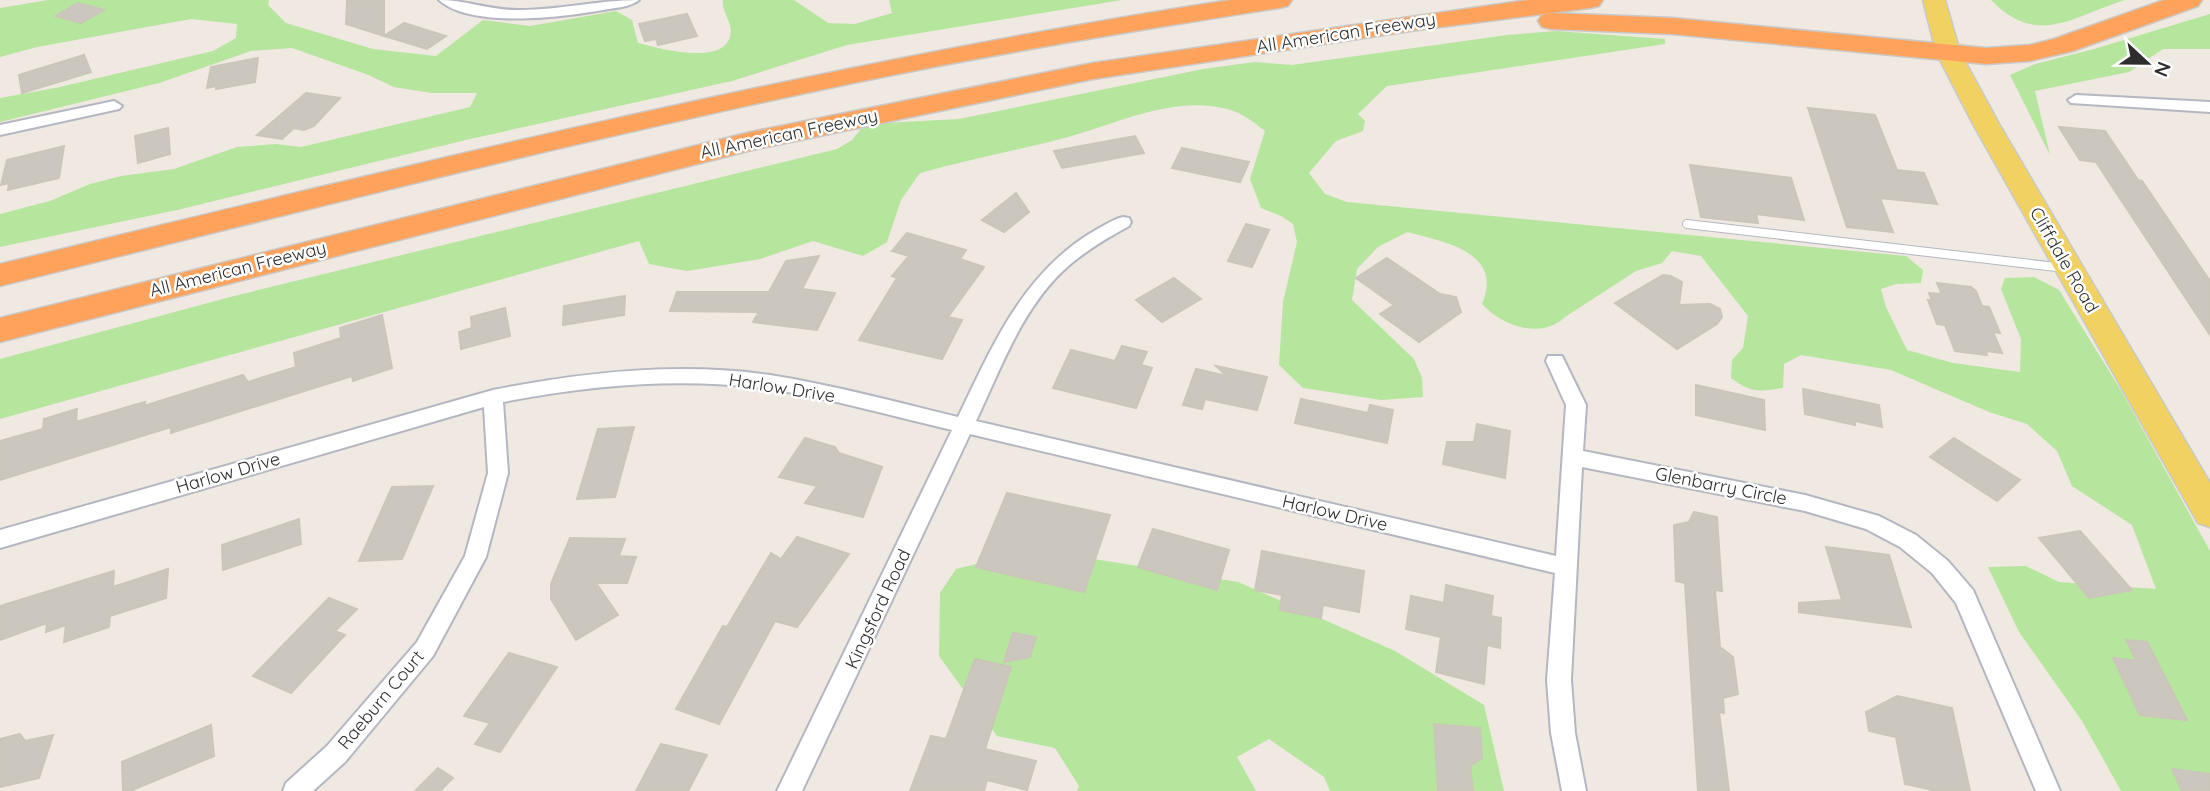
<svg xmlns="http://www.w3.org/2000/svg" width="2210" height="791" viewBox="0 0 2210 791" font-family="Quicksand,sans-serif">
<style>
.green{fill:#b6e59e}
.building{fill:#cbc7bf;stroke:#cbc5ba;stroke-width:2}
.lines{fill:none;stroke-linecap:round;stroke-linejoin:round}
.lane-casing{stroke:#b4b7c1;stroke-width:10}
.street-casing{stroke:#b4b7c1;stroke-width:4}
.primary-casing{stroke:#c9c9c9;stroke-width:3}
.highway-casing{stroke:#c9c9c9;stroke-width:3}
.lane{stroke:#fff;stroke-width:8}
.street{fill:#fff;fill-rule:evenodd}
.primary{fill:#f2d163;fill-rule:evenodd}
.highway{fill:#ffa35c;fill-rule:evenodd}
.labels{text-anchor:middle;stroke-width:5;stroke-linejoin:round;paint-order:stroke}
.street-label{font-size:18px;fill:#2e2e2e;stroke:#fff}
</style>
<rect width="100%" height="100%" fill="#efe9e1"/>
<path class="green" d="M48 0H269L268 5 286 23 373 49 436 56 483 20 530 26 616 11 632 20 638 43C658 48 721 66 730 37 734 22 721 13 723 0H794L828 23 855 24 892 13 889 0H1122L847 45 732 81 470 139 177 210 0 247V214L50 201 90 184 121 176 174 169 237 147 276 144 301 147 470 107 477 93H431L394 87 366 74 292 48 251 51 159 83 0 122V98L60 87 213 51 236 38 237 24 191 19 37 47 0 57V8Z
M1991 0H2125C2073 16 2038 48 1991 0Z
M2210 14V49H2163L2129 72 2035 91 2050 155 2010 75 2035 64 2094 49Z
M1556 31 1665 39V44L1387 86 1358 114 1365 121 1363 131 1336 141 1309 173 1325 194 1347 202 1906 256 1923 270 1921 283 1896 284 1881 289 1886 307 1907 350 1953 363 2020 372 2021 339 2001 289 2005 278 2034 277 2059 290 2122 392 2210 551V791H2121L2082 721 2019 632 1988 567 2026 566 2059 582 2156 589 2132 525 2072 486 2057 451 2027 424 1989 412 1891 370 1801 355 1784 364 1783 388C1759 391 1752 394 1731 378L1732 360 1743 348 1748 316 1701 256 1672 251 1662 263 1636 271 1565 317C1541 340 1502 326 1482 304 1504 252 1445 242 1407 232L1378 247 1357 269 1352 300 1414 359 1422 378 1423 397 1381 400 1303 388 1279 365 1283 302 1297 242 1293 224 1281 216 1261 208 1250 179 1265 131C1250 119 1238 110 1218 107 1165 98 1111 126 1061 139 1014 151 967 160 920 173L901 200 887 242 863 256 813 241 760 259 687 271 649 264 639 241 0 419V359L234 296 837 149 852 140 861 129 883 123 959 119 1203 69 1255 62 1292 65 1507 35Z
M1028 551 1075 556 1238 582 1395 651 1484 705 1504 791H1330L1324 777 1269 739 1237 757 1256 791H1077L1079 786 1055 748 997 736 939 656 940 593 956 569Z"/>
<path class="building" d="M347 0H384V36L346 24Z
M78 3 104 10 81 23 56 16Z
M687 14 697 36 658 45 656 39 645 41 639 24Z
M404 23 446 36 427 49 384 36Z
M84 55 91 72 22 93 19 75Z
M258 58 255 82 216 89V86L207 88 211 67Z
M306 93 340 98 314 126 304 130 294 128 282 139 257 135Z
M1808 108 1875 115 1897 170 1924 173 1937 204 1880 198 1893 232 1847 227Z
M2059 127 2105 131 2138 180 2142 181 2210 281V335L2096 162 2080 160Z
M168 128 170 154 138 163 135 136Z
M1135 136 1144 153 1062 168 1054 151Z
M64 146 59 178 8 190 9 183 1 185 7 160Z
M1182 148 1249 162 1240 182 1172 168Z
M1690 165 1791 178 1804 220 1756 214 1758 223 1701 217Z
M1016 193 1029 212 1004 232 982 220Z
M1246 224 1269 230 1252 267 1228 261Z
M907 233 966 250 960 259 984 267 948 317 962 320 942 359 859 340 897 278 892 276 909 256 892 251Z
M819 256 802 289 835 293 817 330 753 322 759 312 670 311 677 292H769L786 261Z
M1387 258 1440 294 1456 297 1461 312 1419 342 1380 314 1394 305 1356 278Z
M1663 275 1671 276 1682 282 1679 305 1710 304 1720 309 1722 317 1717 324 1677 349 1615 303Z
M1174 278 1201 299 1162 322 1136 300Z
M1937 283 1971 287 1976 291 1982 306 1989 307 2000 333 1993 332 2002 353 1986 351 1987 355 1955 351 1945 325 1937 324 1928 300 1932 301 1929 293 1942 294Z
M625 296 624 315 563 325 564 306Z
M505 308 510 336 461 349 459 332 472 328 471 317Z
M382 315 392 368 353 381 352 376 171 433V427L0 480V441L43 429 44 419 77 409 76 422 145 402 144 406 243 375 248 382 296 367 294 353 341 338 340 328Z
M1122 346 1147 352 1141 365 1152 368 1136 408 1053 388 1071 350 1115 361Z
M1216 366 1267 377 1257 410 1205 399 1202 409 1183 405 1196 369 1227 376Z
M1696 385 1764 400 1765 430 1696 415Z
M1803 389 1879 405 1882 427 1855 421V425L1805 414Z
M1301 399 1368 413 1370 405 1393 410 1387 443 1295 423Z
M1477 424 1510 431 1505 478 1443 464 1447 442H1474Z
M634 427 615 497 577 499 598 429Z
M805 438 835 447 839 453 882 467 863 517 805 503 817 486 779 477Z
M1954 438 2020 480 1997 501 1930 457Z
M433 486 402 559 359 561 392 487Z
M1007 493 1110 515 1084 592 976 567Z
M1694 512 1717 517 1722 591 1715 590 1720 647 1733 657 1738 694 1723 698 1724 713 1719 712 1729 791H1698L1685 583 1676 581 1674 525 1689 522Z
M299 519 301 544 223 570 222 545Z
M1153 529 1229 550 1217 590 1138 567Z
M2080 531 2132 590 2089 598 2039 538Z
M797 537 849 554 797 627 775 621 719 724 676 709 723 626 727 627 771 553 781 559Z
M570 538 625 539 619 556 636 557 627 583H596L618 615 576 640 551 599V584Z
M1826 547 1889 555 1911 627 1799 612V603L1842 600Z
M1262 551 1364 571 1359 612 1323 605 1321 618 1280 610 1282 595 1255 590Z
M168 569 166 598 110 616 109 627 64 642 66 625 46 632 47 623 0 640V606L114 571 113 587Z
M1446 585 1493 596 1491 616 1501 618 1500 648 1487 645 1484 684 1436 672 1441 637 1406 629 1411 596 1444 603Z
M329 598 357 609 335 631 345 635 291 693 253 676Z
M1013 633 1036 637 1030 657 1004 662Z
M2126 640 2147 642 2187 720 2140 715 2113 658 2137 661Z
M509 653 557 667 500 752 475 744 490 723 464 716Z
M975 659 1011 667 985 749 1036 761 1027 790 987 780 984 791H910L931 736 946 739Z
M1897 696 1952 708 1970 791H1937L1905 784 1896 737 1869 731 1866 712Z
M1434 724 1480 728 1482 758 1470 766 1473 791H1438Z
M211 725 214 756 130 791H123L122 762Z
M20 734 25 741 53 735 39 778 0 787V739Z
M661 744 707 755 688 791H636Z
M438 768 453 778 440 791H415Z
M2172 769 2210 774V791H2182Z"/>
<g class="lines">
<g class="lane-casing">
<path id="lane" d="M1687 224 2065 268"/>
</g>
<g class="street-casing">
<path id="street" d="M439 0C467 0 492 11 520 10 560 10 599 0 639 0 631 7 614 8 603 10 564 17 471 29 439 0Z
M2076 95 2210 102V112L2071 103 2068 100Z
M114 101 122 106 119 109 0 135V125Z
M1123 217 1129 218 1131 222 1129 226C1107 238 1085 251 1066 268 1022 308 1001 368 976 421L1556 556 1566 405 1546 361 1548 356H1562L1586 405 1583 451 1805 495 1879 516 1916 535 1948 561 1973 590 2060 791H2036L1956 603 1932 573 1900 547 1866 529 1805 511 1582 467 1571 680 1575 733 1586 791H1562L1551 733 1547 680 1555 573 970 434 802 791H777L952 430C891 416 830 398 769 389 681 377 590 385 503 402L508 473 486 557 433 656 345 762 313 791H283L286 783 327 746 417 642 465 556 488 473 484 407 0 548V530L493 390C584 372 678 362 770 375 833 385 896 402 958 417 992 347 1021 277 1089 234 1100 228 1111 220 1123 217Z"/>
</g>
<g class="primary-casing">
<path id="primary" d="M1923 0H1945L1960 52 1999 124 2210 483V527L2198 523 1973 124 1936 52Z"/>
</g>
<g class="highway-casing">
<path id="highway" d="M1230 0H1292L1288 6 1279 8C1138 30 998 53 858 82 570 142 285 215 0 286V264C408 166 815 64 1230 0Z
M1528 0H1603L1599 6 1590 8 1417 30 1093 79 752 150 0 342V318L751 132 1093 63Z
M2164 0H2202L2198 6 2073 51 2030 61 1986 64 1672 34 1551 29 1542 27 1538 21 1542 15 1551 13 1672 18 1986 48 2030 45 2054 39Z"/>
</g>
<use href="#lane" class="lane"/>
<use href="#street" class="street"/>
<use href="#primary" class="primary"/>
<use href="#highway" class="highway"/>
</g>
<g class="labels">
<g class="street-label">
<text transform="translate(1346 33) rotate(-9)" y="6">All American Freeway</text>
<text transform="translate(789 134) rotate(-12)" y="6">All American Freeway</text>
<text transform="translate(2064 260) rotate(60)" y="6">Cliffdale Road</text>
<text transform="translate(238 269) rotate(-14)" y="6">All American Freeway</text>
<text transform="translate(782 388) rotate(9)" y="6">Harlow Drive</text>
<text transform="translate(228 473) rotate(-16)" y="6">Harlow Drive</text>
<text transform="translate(1721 486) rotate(11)" y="6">Glenbarry Circle</text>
<text transform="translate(1335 513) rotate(13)" y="6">Harlow Drive</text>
<text transform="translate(878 609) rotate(-65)" y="6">Kingsford Road</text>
<text transform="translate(381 700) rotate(-50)" y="6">Raeburn Court</text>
</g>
</g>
<g transform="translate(2147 63) rotate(112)" stroke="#ffffff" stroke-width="5" paint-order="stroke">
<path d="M0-5L12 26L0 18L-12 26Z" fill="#2e2e2e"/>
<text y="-10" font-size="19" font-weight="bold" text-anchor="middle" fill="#2e2e2e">N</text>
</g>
</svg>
